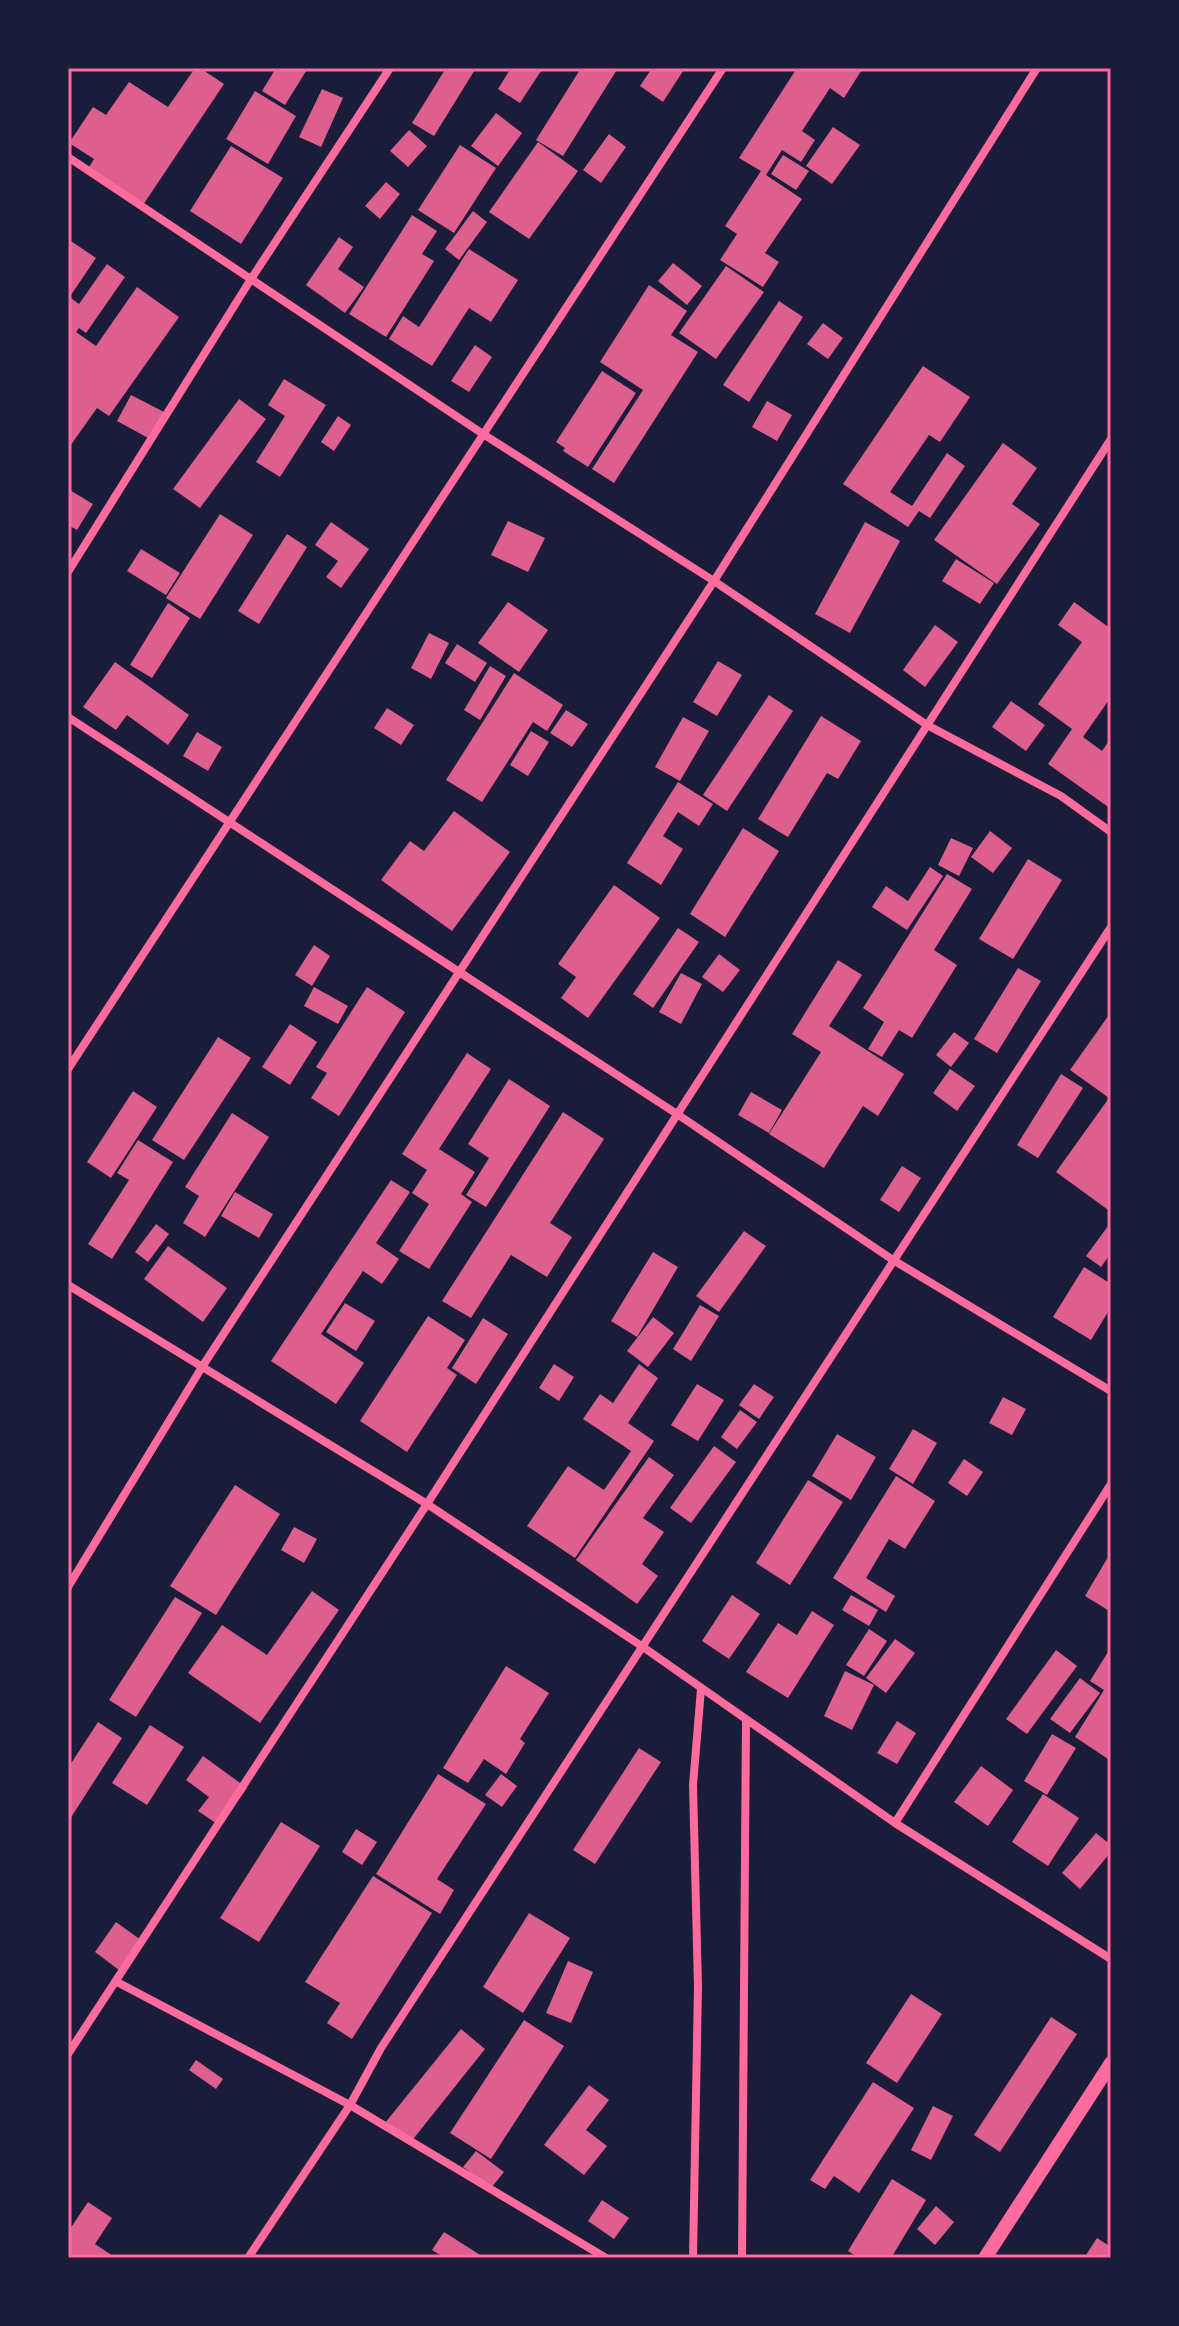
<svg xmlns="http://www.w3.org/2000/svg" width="1179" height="2326" viewBox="0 0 1179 2326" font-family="Mulish,sans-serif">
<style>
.building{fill:#dd5f8e}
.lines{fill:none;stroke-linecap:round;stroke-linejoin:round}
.minor{stroke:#ff6b9d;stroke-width:8}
.tertiary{stroke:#ff6b9d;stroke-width:14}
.neatline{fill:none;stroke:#ff6b9d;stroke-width:3}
</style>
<rect width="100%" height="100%" fill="#1b1b3a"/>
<path class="building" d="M195 68H200L224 84 141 208 86 172 94 159 69 143 93 107 106 115 129 82 168 107Z
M276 68H308L285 105 262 91Z
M446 68H476L434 136 412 123Z
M511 68H543L520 103 498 89Z
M581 68H618L563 156 536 140Z
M652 68H685L663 102 640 86Z
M797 68H863L844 98 830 88 802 131 815 140 801 162 782 150 766 175 802 199 765 253 779 262 763 287 720 260 737 234 725 226 761 171 739 158Z
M322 89 343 98 321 147 299 137Z
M255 91 296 116 268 164 226 139Z
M496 113 522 133 498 166 471 146Z
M833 127 860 145 832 184 806 166Z
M409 130 427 146 408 167 390 151Z
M609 134 626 147 601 183 583 170Z
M538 142 578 171 529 239 489 212Z
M460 145 496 168 454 233 418 210Z
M231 146 283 178 241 244 190 211Z
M783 155 809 171 796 190 771 174Z
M386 182 400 194 380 219 365 206Z
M473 211 487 222 459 260 445 249Z
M412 215 437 231 422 254 434 261 386 337 349 314Z
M339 237 353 247 338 269 364 287 345 313 306 285Z
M68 239 96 258 71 295 68 294Z
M469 249 518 280 491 322 469 308 432 366 389 339 403 316 419 327Z
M673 263 702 286 687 305 658 281Z
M107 264 125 277 86 333 79 328 76 332 96 346 137 287 179 317 109 416 97 408 68 449V296L79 304Z
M726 266 764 292 716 359 679 333Z
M649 285 687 311 671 335 698 352 614 483 592 469 643 390 600 362Z
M779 301 803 317 749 402 723 385Z
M823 323 843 338 828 359 807 344Z
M475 345 492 357 469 392 451 381Z
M923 366 970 397 940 442 929 435 890 492 912 506 947 453 965 466 930 518 919 511 908 527 843 484Z
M602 371 636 393 588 467 563 451 565 448 556 442Z
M284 379 326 405 280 477 256 462 285 416 268 405Z
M131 395 164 412 150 439 117 421Z
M239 399 266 419 200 508 173 489Z
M767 401 792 415 777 441 752 427Z
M338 416 351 425 334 451 321 442Z
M1003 443 1037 468 1012 504 1040 524 997 584 934 540Z
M68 489 93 504 77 530 68 525Z
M220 514 253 535 200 619 166 598Z
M508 521 545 538 528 572 491 555Z
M331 522 369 549 341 588 326 577 338 561 315 545Z
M865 522 900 541 850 633 815 614Z
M287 534 307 547 259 624 238 611Z
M141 549 180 573 166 595 127 571Z
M956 559 994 583 980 604 942 581Z
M508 602 548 630 519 672 478 643Z
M1074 602 1111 629V697L1083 737 1102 751 1111 738V809L1048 764 1072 729 1038 704 1082 642 1058 625Z
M168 603 190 618 152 678 130 665Z
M935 625 958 642 925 687 903 670Z
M429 633 449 643 431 679 411 668Z
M457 644 487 663 475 682 445 663Z
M718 661 742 675 717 716 693 702Z
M115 662 189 715 168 745 127 715 116 730 83 707Z
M490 666 506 676 480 720 464 710Z
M514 673 563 705 547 731 533 722 482 802 446 780Z
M769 695 793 711 727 811 703 795Z
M1011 701 1045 725 1026 751 992 727Z
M387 708 414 725 401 745 374 728Z
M566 710 588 724 572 747 550 733Z
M821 716 861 741 838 779 827 773 788 837 758 819Z
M683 717 709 731 680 781 655 767Z
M531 731 549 742 528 776 510 765Z
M197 732 222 747 208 771 183 756Z
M678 782 713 804 699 826 678 812 663 836 683 849 661 885 627 863Z
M454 811 510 852 452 931 381 880 410 841 424 851Z
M743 828 779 851 725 937 690 914Z
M990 831 1012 848 993 873 971 857Z
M951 838 973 848 959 876 938 865Z
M1028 859 1062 880 1013 959 979 939Z
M930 867 943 876 907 930 872 907 886 886 908 901Z
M947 874 972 889 934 950 957 965 912 1038 899 1030 882 1057 868 1049 884 1022 863 1008Z
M614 885 660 918 588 1018 561 998 576 977 558 964Z
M678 928 699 942 653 1008 633 994Z
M314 945 330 956 312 986 295 975Z
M719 954 740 970 723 992 702 977Z
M838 960 862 975 829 1026 904 1074 878 1116 863 1106 824 1168 769 1134 821 1052 792 1034Z
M1018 968 1041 981 997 1053 974 1039Z
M681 973 702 984 681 1024 659 1012Z
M314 987 348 1006 338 1024 304 1006Z
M367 987 405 1012 339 1116 311 1098 327 1073 316 1067Z
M1111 1012V1212L1056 1172 1109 1098 1070 1070Z
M290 1024 317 1042 290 1085 262 1067Z
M954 1032 969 1043 951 1067 936 1055Z
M218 1037 251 1058 184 1160 152 1140Z
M467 1053 491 1069 439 1149 475 1172 461 1194 472 1202 429 1269 399 1251 429 1204 412 1193 427 1170 402 1154Z
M950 1069 975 1086 957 1111 933 1093Z
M1061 1074 1083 1088 1038 1158 1017 1145Z
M509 1079 550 1106 486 1207 466 1195 489 1158 468 1144Z
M133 1091 157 1107 111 1178 87 1162Z
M751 1092 782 1110 769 1133 738 1115Z
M563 1112 604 1139 550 1223 572 1237 547 1277 511 1255 471 1318 442 1301Z
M232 1113 269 1137 205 1237 183 1223 199 1196 185 1187Z
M138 1140 173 1162 112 1259 88 1244 129 1180 117 1173Z
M902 1166 921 1178 899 1212 880 1200Z
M391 1180 410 1192 376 1243 399 1259 382 1284 363 1271 321 1334 364 1363 336 1404 271 1361Z
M235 1192 273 1214 259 1238 221 1216Z
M1111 1222V1253L1101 1267 1086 1256Z
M156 1224 169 1234 148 1262 135 1252Z
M744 1231 766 1246 719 1312 696 1296Z
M168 1246 227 1288 203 1322 144 1279Z
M653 1252 678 1267 637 1337 611 1321Z
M1084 1267 1111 1284V1307L1091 1340 1053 1317Z
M345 1303 375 1321 356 1351 326 1332Z
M700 1305 719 1316 691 1361 673 1349Z
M428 1316 465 1340 447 1368 457 1375 407 1452 360 1421Z
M653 1317 674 1333 648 1367 627 1351Z
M483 1318 508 1334 476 1384 452 1368Z
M554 1364 574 1377 559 1401 539 1388Z
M639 1364 658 1378 628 1423 654 1441 575 1558 527 1526 568 1466 604 1490 631 1451 583 1419 600 1394 613 1403Z
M697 1384 724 1400 698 1441 671 1425Z
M754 1384 774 1397 759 1419 739 1405Z
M1003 1397 1026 1409 1012 1435 989 1423Z
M740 1410 757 1422 737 1449 721 1437Z
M913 1429 937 1443 913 1484 889 1469Z
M837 1434 876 1457 851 1500 812 1476Z
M714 1446 736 1462 691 1523 670 1508Z
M649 1457 674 1475 643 1518 664 1532 642 1564 658 1576 637 1604 576 1560Z
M964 1459 983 1472 967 1496 948 1483Z
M896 1476 935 1501 905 1549 889 1539 866 1578 895 1596 886 1612 833 1578Z
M808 1480 843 1502 790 1585 756 1563Z
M235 1485 280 1514 216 1615 170 1586Z
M294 1527 317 1539 304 1563 281 1550Z
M1111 1552V1612L1085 1596Z
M312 1591 339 1610 260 1723 188 1673 222 1625 267 1655Z
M732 1595 760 1614 729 1659 702 1641Z
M851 1595 878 1610 869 1626 842 1610Z
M175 1597 202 1613 136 1717 109 1700Z
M812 1611 834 1625 788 1698 746 1672 778 1623 797 1635Z
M869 1629 887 1641 864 1676 846 1665Z
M895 1639 915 1653 886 1693 866 1678Z
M1111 1647V1761L1075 1737 1104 1690 1090 1681Z
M1056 1650 1077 1666 1027 1734 1006 1719Z
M506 1666 549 1693 520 1739 525 1743 506 1774 484 1759 468 1783 443 1768Z
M845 1671 874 1685 852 1730 824 1716Z
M1080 1678 1100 1693 1070 1733 1050 1719Z
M897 1721 916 1733 897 1764 877 1753Z
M98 1722 122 1738 70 1819 68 1818V1768Z
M150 1725 184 1747 147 1805 112 1783Z
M1052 1734 1076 1748 1047 1795 1024 1781Z
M639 1748 661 1762 595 1864 573 1850Z
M203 1756 247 1788 220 1826 198 1811 209 1797 186 1780Z
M981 1766 1013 1790 988 1826 954 1802Z
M438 1774 486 1804 437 1879 454 1890 440 1914 376 1874Z
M501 1774 517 1786 502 1807 485 1795Z
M1043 1794 1079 1818 1048 1866 1012 1842Z
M281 1822 320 1846 259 1942 220 1918Z
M356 1829 377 1842 362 1865 342 1852Z
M1096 1833 1111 1845V1852L1080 1889 1062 1873Z
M373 1876 432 1913 352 2039 327 2023 340 2003 305 1982Z
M529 1913 570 1938 523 2013 483 1987Z
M116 1922 141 1940 119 1970 95 1952Z
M568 1961 593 1972 571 2023 546 2013Z
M911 1994 942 2014 897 2083 866 2063Z
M1051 2017 1077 2034 1000 2152 974 2135Z
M524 2020 564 2046 491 2159 450 2133Z
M461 2029 485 2049 410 2143 385 2123Z
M196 2060 223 2079 216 2089 189 2070Z
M873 2082 914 2108 859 2193 834 2176 825 2189 810 2180Z
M589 2085 609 2100 586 2130 607 2146 584 2175 544 2145Z
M933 2106 953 2116 931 2160 911 2150Z
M476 2151 504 2172 491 2188 463 2167Z
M892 2179 926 2200 891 2258H859L848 2251Z
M602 2200 629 2218 614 2239 588 2221Z
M88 2202 112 2218 95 2244 116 2258H68V2232Z
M936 2206 954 2222 935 2245 917 2229Z
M444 2232 485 2258H445L432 2250Z
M1097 2238 1111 2247V2258H1084Z"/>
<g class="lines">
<path class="minor" d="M68 157 483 434 714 581 927 725 1061 796 1111 832
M68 572 251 279 390 68
M68 717 677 1114 893 1260 1111 1391
M68 1069 723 68
M68 1285 427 1504 643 1647 895 1823 1111 1959
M68 1587 202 1367 714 581 1037 68
M895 1823 1111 1484
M117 1982 350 2105 606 2258
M68 2054 427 1504 1111 439
M248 2258 350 2105 381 2048 1111 927
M693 2258 698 1987 693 1785 701 1689
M742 2258 746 1721"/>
<path class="tertiary" d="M985 2258 1111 2063"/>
</g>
<rect width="1179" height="2326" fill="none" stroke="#1b1b3a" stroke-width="140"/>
<rect x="70" y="70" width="1039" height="2186" class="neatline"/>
</svg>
